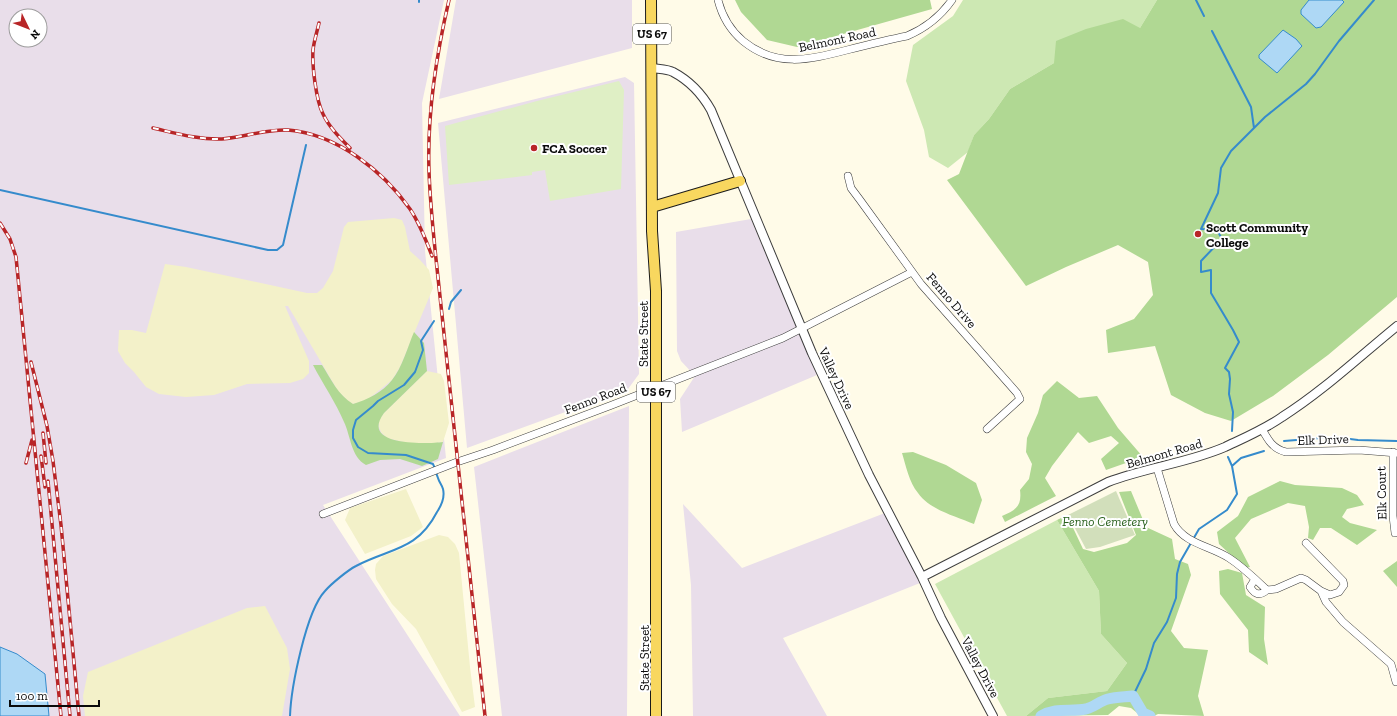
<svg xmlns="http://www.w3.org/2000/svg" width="1397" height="716" viewBox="0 0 1397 716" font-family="'Zilla Slab',serif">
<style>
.industrial{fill:#e9deea;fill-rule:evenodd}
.farmland{fill:#f3f1c9}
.green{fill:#cde8b3}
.forest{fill:#b0d893}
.cemetery{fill:#d2dfbb}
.pitch{fill:#dfefc5}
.water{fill:#aed8f5;stroke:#358bcc}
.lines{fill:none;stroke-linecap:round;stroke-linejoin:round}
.stream{stroke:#358bcc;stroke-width:2}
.river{stroke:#aed8f5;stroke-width:11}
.minor-casing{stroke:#3d3d3d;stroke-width:8}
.tertiary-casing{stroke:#3d3d3d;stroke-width:10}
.primary-casing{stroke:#1b1b1b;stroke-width:12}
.minor{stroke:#fff;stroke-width:7}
.tertiary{stroke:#fff;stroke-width:8}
.primary{stroke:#f8d75f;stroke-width:10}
.rail-casing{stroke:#b82527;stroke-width:3.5}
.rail{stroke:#fff;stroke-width:2;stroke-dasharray:6;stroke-linecap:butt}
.poi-dot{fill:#b82527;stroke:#fff;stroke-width:1.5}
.labels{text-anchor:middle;stroke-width:4;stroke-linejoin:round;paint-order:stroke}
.shield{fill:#fff;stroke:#545454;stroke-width:1}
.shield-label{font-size:12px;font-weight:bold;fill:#0a0a0a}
.street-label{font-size:13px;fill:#0a0a0a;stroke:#fff}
.poi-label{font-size:13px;font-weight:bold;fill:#0a0a0a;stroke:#fff;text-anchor:start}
.park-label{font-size:13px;font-style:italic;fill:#28601c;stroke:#fff}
</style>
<rect width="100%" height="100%" fill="#fffbe8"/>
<path class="industrial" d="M0 0H444L422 103 425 251 446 458 323 505 460 716H0ZM16 16H40V40H16Z
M456 0H632V48L439 99Z
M625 77 634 83 639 374 628 389 467 448 438 123Z
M751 219 817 375 682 432 680 399 695 376 681 361 677 351 676 232Z
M629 406 627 716H502L474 467Z
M683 504 742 568 885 513 920 583 783 638 827 716H693L691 585Z"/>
<path class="farmland" d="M394 218 402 220 405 227 410 251 420 260 429 270 433 288 400 367 392 380 367 400 353 404 348 401 338 391 288 306H285L309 361V373L303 379 290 383 247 384 214 395 186 397 159 394 146 387 134 372 125 363 118 351 119 330H132L146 333 165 264 186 267 307 293H317L323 288 333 271 344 227 348 222Z
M427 371 441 374 444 381 449 423 443 442 429 444 407 443 387 438 381 432 379 427V420L384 413Z
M406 489 423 527 411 536 365 554 345 520 350 508Z
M439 535 448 537 455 544 459 553 470 667 475 707 462 712 416 629 392 604 376 579 375 570 376 564 383 556Z
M265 606 287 648 290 669 282 716H85L83 696 88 672 247 608Z"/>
<path class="green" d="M963 0H1157L1140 28 1054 63 1010 89 989 119 974 135 968 152 948 168 929 157 924 130 906 81 913 45 953 16Z
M1057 520 1099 591 1101 634 1127 663 1107 691 1048 698 1026 716H1007L935 584Z"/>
<path class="forest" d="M735 0H930L932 9 797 47 767 40 741 12Z
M1157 0H1397V297L1328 355 1273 396 1231 421 1205 413 1171 395 1155 346 1108 353 1106 330 1134 319 1153 295 1148 262 1118 245 1066 267 1026 286 947 180 959 174 974 135 989 119 1010 89 1054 63 1056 41 1086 29 1123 19 1140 28Z
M414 332 424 343 427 371 384 413C359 447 427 444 443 442L438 459 422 466 400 459 380 460 366 465C351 457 351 437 344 422 336 403 323 384 313 365H322C331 379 338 395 353 404 367 400 383 392 392 380 402 368 408 346 414 332Z
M1057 381 1079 398 1097 396 1118 428 1143 457 1106 470 1101 459 1119 443 1111 436 1089 443 1078 432 1052 466 1045 478 1056 496 1005 522 1002 516C1016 510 1022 506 1020 490L1029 479 1032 464 1026 452 1027 438 1038 413 1043 395Z
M913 452 946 465 976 483 982 500 974 524C955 516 930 510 918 493 909 482 906 466 902 453Z
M1280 481 1295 485 1342 488 1357 495 1364 505 1347 509 1342 517 1350 523 1377 530 1357 545 1331 528H1320L1313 540 1308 538 1309 527 1305 506 1288 503 1251 519 1235 538 1250 567 1245 568 1219 544 1217 532 1238 516 1248 497Z
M1131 491 1146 527 1172 539 1175 559 1188 564 1191 575 1171 631 1184 648 1208 650 1198 696 1204 716 1158 714 1154 716H1141L1131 708 1119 706 1108 715 1026 716 1048 698 1107 691 1127 663 1101 634 1099 591 1057 520 1067 515 1083 549 1094 552 1127 543 1136 535 1119 492Z
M1397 561V587L1383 571Z
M1228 569 1242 573 1246 595 1265 607 1264 639 1268 665 1249 652 1248 630 1220 594 1219 571Z"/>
<path class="cemetery" d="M1116 491 1135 535 1100 547 1086 549 1068 515Z"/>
<path class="pitch" d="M619 81 624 90 621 189 550 201 545 170 532 172V175L449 185 445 126 537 101Z"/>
<path class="water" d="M1309 0H1342L1344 2 1321 27 1316 28 1301 14V10Z
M1283 30 1296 39 1302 46 1277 73 1259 58V55Z
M0 647 17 654 45 674 49 716H0Z"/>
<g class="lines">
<path class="stream" d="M1196 0 1204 16
M419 2V0
M1212 31 1251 107 1254 128
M0 190 268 250H277L283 245 306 145
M449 309 451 302 461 290
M1232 431 1233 412 1229 394 1230 379 1229 372 1225 368 1239 342 1233 330 1211 293V270L1201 272V261L1222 239 1217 230 1201 229 1218 193 1221 168 1231 151 1265 117 1306 84 1315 74 1339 41 1374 0
M1284 441 1334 437 1358 440 1397 441
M1232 466 1241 458 1264 451
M1133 696 1146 669 1154 643 1167 622 1176 598 1177 574 1180 562 1199 529 1227 510 1237 494 1232 466 1228 457
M290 716C291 688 306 611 325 591 331 584 348 570 356 566 390 548 417 551 437 512 441 506 445 497 443 489 442 485 439 482 438 478 436 473 435 468 433 464L406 455 368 453 358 447 353 438V430L356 420 373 406 378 401 404 385 415 372 423 350 421 341 434 321"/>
<path class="river" d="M1041 716C1057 707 1069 712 1086 709 1094 707 1100 701 1108 699 1116 697 1125 697 1133 696L1143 713 1150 716"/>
<g class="minor-casing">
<path id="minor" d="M718 0C722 16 730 30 743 41 776 68 809 60 847 50 867 45 887 40 907 36 926 28 940 17 952 0
M848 176 851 188 860 200 921 284 1017 393 1020 399 987 429
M1262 429C1268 440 1273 449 1286 452L1359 450 1397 453
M1393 452V516L1395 533
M1157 468 1174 524C1185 544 1211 546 1229 558 1243 567 1255 579 1267 590
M323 514 457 462 493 450 612 405 783 338 912 272
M1306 543 1343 581 1344 585 1339 592 1330 595 1321 591
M1255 579 1250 587C1255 595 1260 596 1267 590
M1267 590 1276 589 1301 578 1306 580 1321 591 1326 602 1343 622 1391 664 1396 682"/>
</g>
<g class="tertiary-casing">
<path id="tertiary" d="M652 68C658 69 668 69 673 72 690 81 702 94 711 110L812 353 869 475 922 577 941 618 993 716
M922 577 1108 482C1147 467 1188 463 1225 447 1244 438 1265 429 1282 417 1323 391 1359 357 1397 326"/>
</g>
<g class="primary-casing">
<path id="primary" d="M651 0 652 231 656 291V716
M652 207 740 181"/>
</g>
<use href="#minor" class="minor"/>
<use href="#tertiary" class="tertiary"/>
<use href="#primary" class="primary"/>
<g class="rail-casing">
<path id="rail" d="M449 0C436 56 427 113 429 171 430 201 433 230 436 259L485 716
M319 23C317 32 314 41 313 50 312 66 316 100 323 114 329 127 340 138 350 148
M153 128C175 133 199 140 222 139 245 137 266 129 288 130 337 134 383 171 410 209 420 224 426 240 432 256
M0 223 10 239 16 257 61 716
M31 362 47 426 53 461 61 525 79 716
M43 433 46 463
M41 456 45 487
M26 463 32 440
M48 481 70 716"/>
</g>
<use href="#rail" class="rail"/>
</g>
<g class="poi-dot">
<circle cx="534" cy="148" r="4"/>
<circle cx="1198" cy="234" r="4"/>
</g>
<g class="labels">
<g class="shield">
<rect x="633" y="24" width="38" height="20" rx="3"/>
<rect x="637" y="382" width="38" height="20" rx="3"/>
</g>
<g class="shield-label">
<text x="652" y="38">US 67</text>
<text x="656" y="396">US 67</text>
</g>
<g class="street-label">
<text transform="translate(837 39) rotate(-12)" y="5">Belmont Road</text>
<text transform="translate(952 300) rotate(49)" y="5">Fenno Drive</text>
<text transform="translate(643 334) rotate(-90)" y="5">State Street</text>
<text transform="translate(837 378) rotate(65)" y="5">Valley Drive</text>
<text transform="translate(595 398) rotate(-21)" y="5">Fenno Road</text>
<text transform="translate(1323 439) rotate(-2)" y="5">Elk Drive</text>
<text transform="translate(1164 453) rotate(-16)" y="5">Belmont Road</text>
<text transform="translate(1381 493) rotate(-91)" y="5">Elk Court</text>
<text transform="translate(644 658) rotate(-90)" y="5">State Street</text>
<text transform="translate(981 667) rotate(62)" y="5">Valley Drive</text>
</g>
<g class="poi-label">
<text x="542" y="153">FCA Soccer</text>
<text x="1206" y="232">Scott Community<tspan x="1206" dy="15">College</tspan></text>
</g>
<g class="park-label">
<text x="1105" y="526">Fenno Cemetery</text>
</g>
</g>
<g transform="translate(28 28) rotate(133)"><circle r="19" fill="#ffffff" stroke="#9d9d9d"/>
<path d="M0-3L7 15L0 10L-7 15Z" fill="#b82527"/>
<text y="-6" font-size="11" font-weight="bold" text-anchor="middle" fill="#0a0a0a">N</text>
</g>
<path d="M10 700v6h89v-6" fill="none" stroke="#0a0a0a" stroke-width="2"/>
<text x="16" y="700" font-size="12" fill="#0a0a0a" stroke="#ffffff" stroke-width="3" paint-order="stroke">100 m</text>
</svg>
